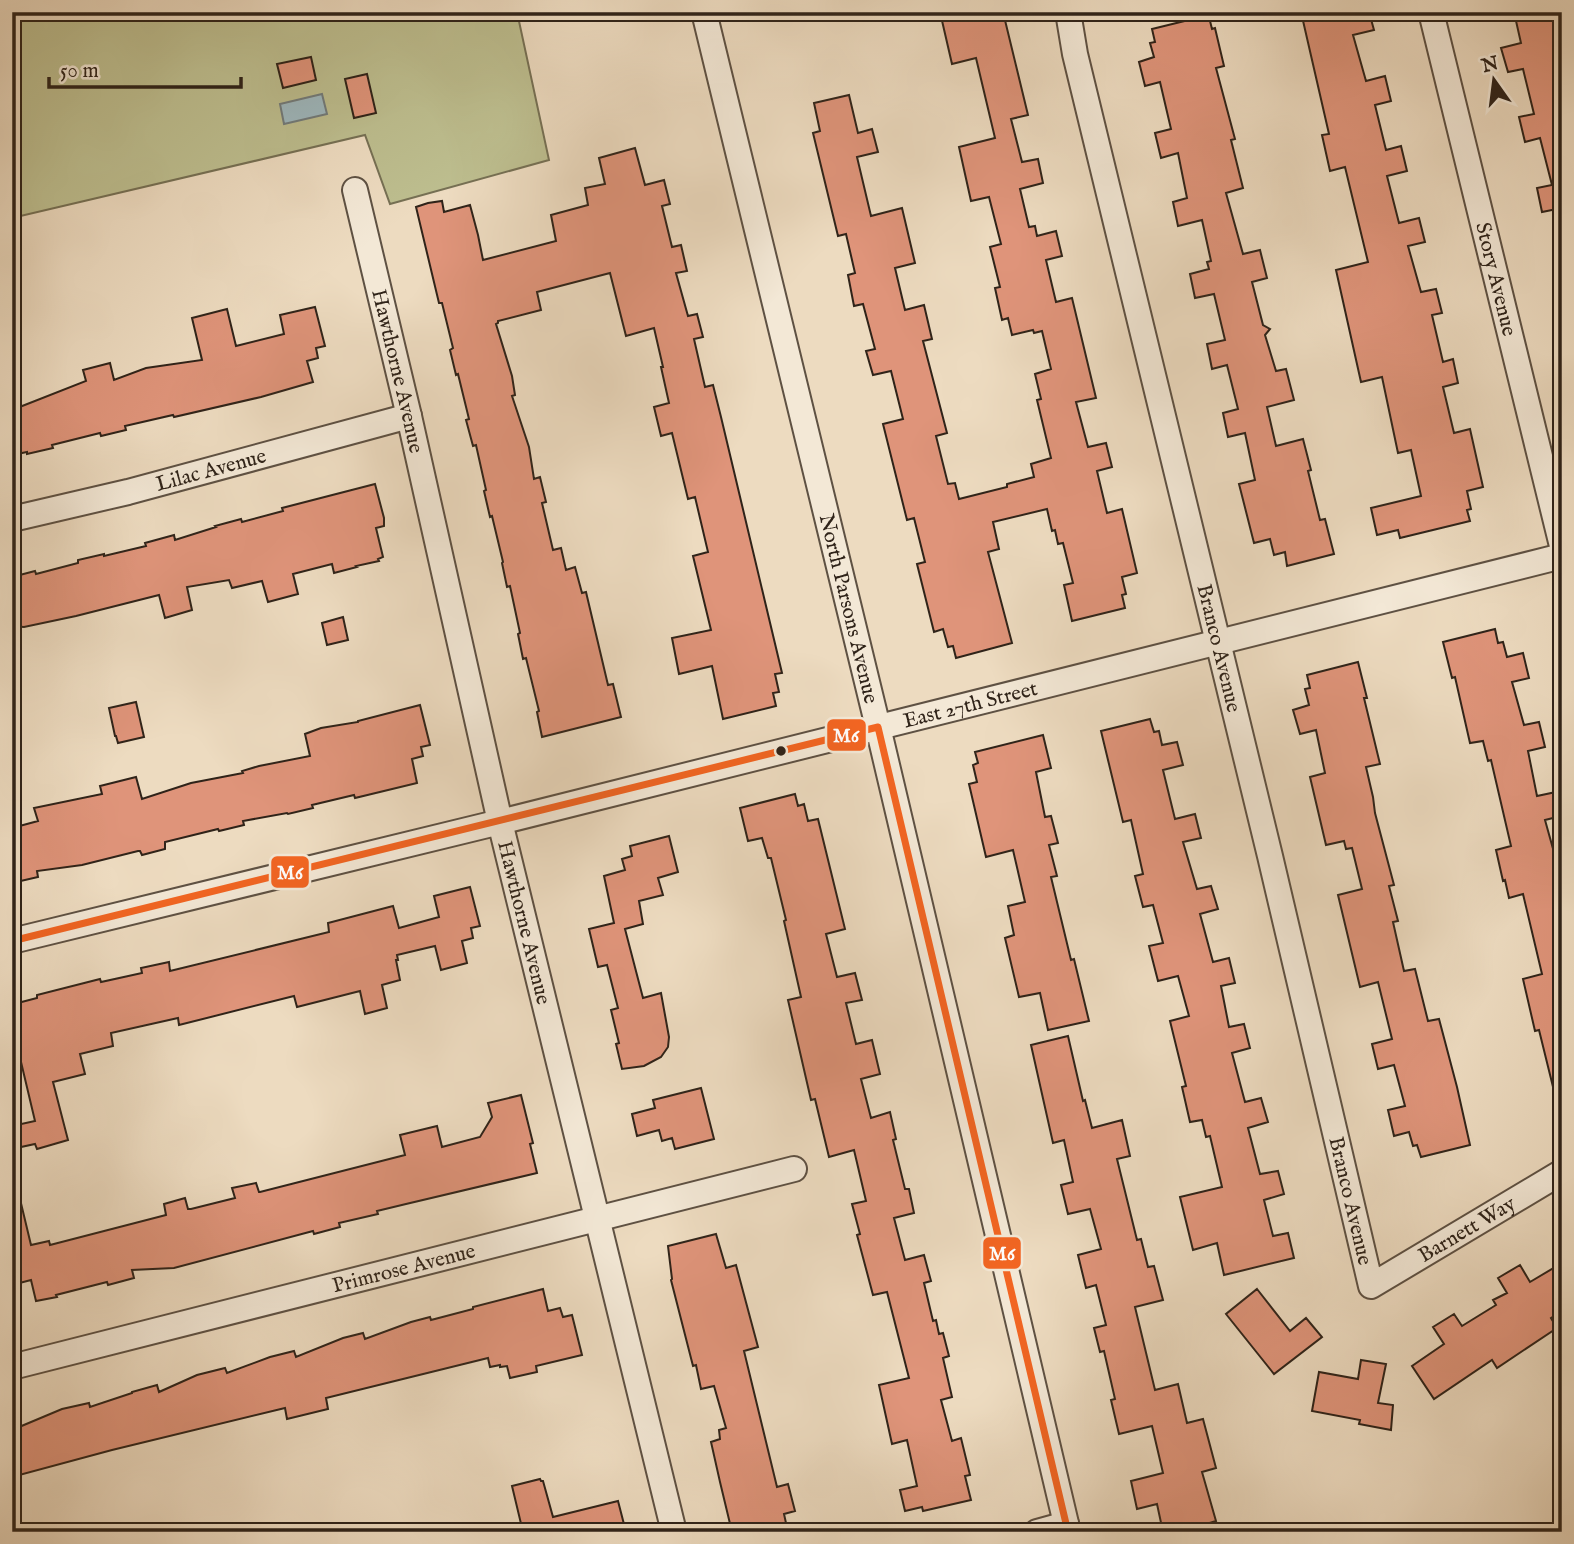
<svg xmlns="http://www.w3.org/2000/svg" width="1574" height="1544" viewBox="0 0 1574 1544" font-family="'IM FELL English',serif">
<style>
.green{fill:#bdbe8f;stroke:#767054;stroke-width:2}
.water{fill:#9eb8be;stroke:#727c7c;stroke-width:2}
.building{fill:#df947a;stroke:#2f2319;stroke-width:2}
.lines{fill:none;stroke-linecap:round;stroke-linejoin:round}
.minor-casing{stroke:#5e5143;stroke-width:28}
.minor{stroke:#f3e8d6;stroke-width:24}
.bus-1-casing{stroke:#f3e8d6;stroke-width:12}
.bus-1{stroke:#f26522;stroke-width:7}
.bus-dot{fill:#2f2319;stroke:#f3e8d6;stroke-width:2.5}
.labels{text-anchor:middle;stroke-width:5;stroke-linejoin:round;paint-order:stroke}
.street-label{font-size:21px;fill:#2f2319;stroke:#f3e8d6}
.line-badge{stroke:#f3e8d6;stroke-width:2.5}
.badge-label{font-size:19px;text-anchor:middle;font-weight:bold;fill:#fff}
</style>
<rect width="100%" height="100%" fill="#eddbc0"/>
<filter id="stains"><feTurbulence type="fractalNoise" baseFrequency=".00286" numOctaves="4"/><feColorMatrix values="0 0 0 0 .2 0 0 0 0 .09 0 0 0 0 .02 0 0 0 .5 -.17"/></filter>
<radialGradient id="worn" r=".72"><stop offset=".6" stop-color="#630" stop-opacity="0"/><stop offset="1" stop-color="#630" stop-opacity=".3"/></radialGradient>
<path class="green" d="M12 12H517L549 160 390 204 365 135 12 218Z"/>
<path class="water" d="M322 94 327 114 284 124 280 104Z"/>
<path class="building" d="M940 12H1003L1028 115 1011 119 1022 162 1038 159 1043 183 1020 189 1029 227 1035 226 1037 236 1056 231 1062 256 1046 260 1056 302 1072 298 1096 398 1076 402 1088 447 1106 443 1112 467 1097 471 1107 513 1122 509 1137 573 1122 577 1126 594 1122 595 1125 608 1072 621 1064 585 1073 583 1063 543 1058 544 1055 530 1052 531 1047 509 993 522 999 549 988 552 1012 643 956 658 953 646 948 647 943 629 934 632 917 564 925 562 914 518 907 520 883 424 903 419 891 371 873 375 866 351 875 349 863 304 854 306 848 275 855 273 846 234 838 236 813 133 820 131 814 103 849 95 858 133 872 129 878 152 857 157 871 216 902 208 915 263 895 268 905 310 924 305 932 339 923 341 947 433 936 436 948 484 955 483 959 499 1007 487V484L1034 477 1031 464 1051 458 1037 400 1041 399 1035 374 1051 369 1042 331 1034 333 1033 330 1012 335 1008 318 1002 320 995 288 1000 287 990 247 1001 244 989 197 971 201 959 147 995 138 976 58 952 64Z
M1301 12H1369L1374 30 1353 35 1366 81 1385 76 1391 101 1375 105 1386 150 1401 146 1407 171 1387 176 1399 223 1419 218 1425 242 1408 246 1421 292 1436 289 1442 313 1432 315 1443 362 1453 359 1458 383 1443 387 1454 433 1470 429 1483 487 1467 491 1471 509 1467 510 1470 521 1400 538 1398 530 1377 535 1371 508 1421 496 1411 450 1398 453 1382 377 1361 382 1336 270 1368 262 1345 167 1330 171 1322 135 1329 134Z
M1514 12H1554L1562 42V208L1542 212 1537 188 1552 185 1540 138 1525 142 1519 117 1534 114 1523 69 1508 72 1501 48 1521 43Z
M1201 17 1202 19 1209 17 1212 29 1215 28 1224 66 1216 68 1235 139 1231 140 1243 188 1226 193 1243 254 1260 250 1267 278 1252 282 1263 325 1270 329 1265 335 1276 371 1286 369 1294 400 1267 407 1276 446 1303 439 1311 470 1308 471 1320 520 1325 519 1334 554 1287 566 1285 552 1274 555 1270 539 1254 543 1239 484 1255 480 1245 433 1228 437 1223 413 1238 409 1227 365 1212 369 1207 344 1225 340 1214 294 1195 298 1190 274 1209 269 1207 262 1211 261 1202 220 1178 226 1173 202 1187 198 1178 153 1161 158 1155 133 1171 129 1160 82 1145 86 1139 62 1154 57 1150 43 1155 42 1152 29Z
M311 57 316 80 283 88 277 64Z
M367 74 376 113 354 118 345 79Z
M635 148 645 185 664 180 670 204 662 206 672 247 681 245 687 271 676 273 688 316 697 314 703 337 694 339 705 387 713 385 721 417 782 673 775 674 779 692 773 693 776 706 723 719 712 666 679 674 672 638 711 630 693 556 708 552 695 497 688 499 672 433 661 436 654 407 669 403 661 367H663L654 328 626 336 610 273 537 292 541 310 498 321V323L496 324 512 376 515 395 512 396 529 447 534 479 540 477 546 502 542 503 553 550 561 548 566 570 575 567 582 593 586 592 608 685 613 684 621 717 542 737 537 712 539 711 526 658 523 659 518 634 520 633 510 586 507 587 502 563 503 562 492 516 490 517 484 491 486 490 476 445 473 446 466 420 469 419 458 374 456 375 450 350 453 348 442 303H439L416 207 428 203 442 201 444 212 470 205 478 235 483 260 556 241 551 215 588 205 585 188 605 184 599 158Z
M315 307 325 346 316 348 318 358 307 361 313 382 261 397 174 417 173 415 125 426 126 430 101 436 100 433 52 445 53 448 27 454V452L12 455V410L86 381 83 370 110 363 114 380 146 368 202 360 192 318 227 309 236 346 284 334 280 315Z
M375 484 384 518V526L376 528 383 557 378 559 379 561 356 566 357 567 334 573 332 564 293 574 298 594 268 602 262 581 232 588 229 580 187 587 192 610 165 618 159 595 76 616 24 627 12 626V577L35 571 36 574 78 563V560L104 554V556L146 546 145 543 174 535 175 540 216 527 215 526 241 519 242 522 283 511 282 508Z
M343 617 348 640 327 645 322 623Z
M1495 629 1498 643 1503 642 1507 657 1523 653 1529 678 1512 682 1524 725 1539 722 1545 747 1528 751 1537 796 1556 792 1561 816 1545 820 1557 863 1562 862V1090L1554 1091 1539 1030 1535 1031 1523 979 1542 974 1523 894 1509 898 1505 880 1503 881 1496 850 1511 846 1491 760 1488 761 1483 741 1470 743 1455 677 1452 678 1443 642Z
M1358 662 1367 698H1364L1380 764 1366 767 1373 797 1375 813 1394 885 1389 886 1398 921 1393 922 1404 971 1415 969 1428 1021 1439 1019 1457 1087 1470 1145 1421 1157 1417 1145 1413 1146 1409 1132 1394 1136 1388 1110 1405 1106 1394 1065 1378 1069 1372 1044 1392 1039 1378 982 1360 987 1338 895 1362 889 1352 848 1346 849 1344 841 1326 845 1310 777 1325 773 1316 730 1300 734 1293 710 1309 705 1305 689 1310 688 1307 675Z
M136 702 144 737 118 743 116 736H115L109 708Z
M420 705 430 745 421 747 423 756 412 759 417 783 355 798 354 795 312 805 313 808 288 814 287 813 243 821 244 825 219 831 218 829 165 842V849L142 855 140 851H138L82 865 37 871 38 877 12 883V828L38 821 34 808 102 794 100 786 136 777 142 799 191 783 243 773 242 771 259 766 310 756 305 734 321 728 358 722V721Z
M1150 719 1154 732 1159 731 1162 745 1177 742 1183 765 1163 770 1175 819 1195 814 1201 838 1183 842 1197 889 1211 886 1218 909 1200 914 1213 962 1229 958 1235 983 1221 986 1229 1027 1244 1024 1250 1048 1232 1053 1245 1102 1261 1098 1268 1122 1248 1128 1260 1174 1278 1171 1284 1194 1264 1200 1273 1236 1288 1233 1294 1258 1224 1275 1217 1243 1193 1250 1180 1197 1222 1187 1210 1136 1206 1137 1202 1120 1190 1122 1182 1087 1186 1086 1170 1021 1189 1016 1178 976 1158 981 1149 946 1163 943 1153 905 1143 907 1135 876 1143 874 1131 820 1123 822 1101 731Z
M1043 735 1051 768 1036 772 1045 817 1051 816 1058 843 1049 845 1057 876 1051 877 1071 960 1074 959 1089 1021 1048 1030 1040 993 1019 997 1005 938 1014 935 1008 906 1025 902 1013 850 986 857 969 784 977 782 973 765 978 763 975 752Z
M795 794 798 806 804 804 808 821 818 819 845 929 826 934 837 977 855 973 862 1000 846 1003 856 1044 872 1040 880 1074 861 1079 871 1118 890 1112 896 1139 893 1140 905 1189H909L914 1213 894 1218 905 1260 924 1255 931 1281 924 1283 933 1321 936 1320 939 1334 943 1333 949 1356 943 1358 952 1397 941 1400 952 1441 961 1438 970 1475 965 1476 971 1500 923 1511 922 1507 905 1511 900 1490 917 1486 907 1440 892 1444 879 1385 909 1378 887 1292 873 1295 857 1235 860 1234 852 1204 866 1201 854 1150 829 1157 815 1099 811 1100 788 1000 801 997 784 921 786 920 771 858H768L762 838 748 841 740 808Z
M669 836 678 872 658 878 663 895 639 901 643 924 625 929 643 998 661 993 669 1037 668 1047 661 1057 644 1066 622 1069 616 1044 619 1043 611 1010 618 1008 607 965 598 967 589 929 614 923 604 876 625 870 622 859 632 856 630 846Z
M470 887 480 926 471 928 473 938 462 941 467 963 441 970 435 946 397 955 398 960H396L400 980 382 985 387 1008 365 1014 360 991 297 1007 294 996 179 1025 178 1018 111 1033 113 1046 80 1054 85 1074 53 1082 68 1140 37 1149 35 1144 12 1149V1126L35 1121 21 1062 19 1063 12 1035V1018L18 1016 14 1004 37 998V995L100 979 101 982 142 973 141 968 169 962 170 971 329 932 328 923 393 906 399 928 439 917 434 896Z
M1068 1036 1083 1101 1085 1100 1092 1128 1122 1120 1130 1156 1117 1159 1137 1240 1141 1239 1148 1267 1154 1266 1163 1300 1135 1307 1155 1390 1178 1384 1187 1423 1203 1419 1216 1468 1202 1472 1216 1521 1203 1525 1204 1532H1163L1157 1504 1137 1509 1131 1481 1163 1473 1152 1426 1119 1434 1111 1400 1115 1399 1104 1351 1100 1352 1094 1328 1106 1325 1096 1285 1086 1288 1078 1255 1101 1249 1090 1209 1068 1214 1061 1185 1073 1182 1064 1140 1053 1143 1031 1045Z
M701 1088 714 1139 675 1149 672 1138 662 1141 659 1130 637 1136 632 1114 655 1108 653 1100Z
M521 1095 533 1143 530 1144 537 1173 406 1204 377 1211 378 1214 339 1223 340 1227 314 1234 313 1231 174 1268 132 1270 134 1278 108 1285 107 1282 56 1295 57 1297 36 1301 31 1280 12 1285V1200L20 1199 31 1245 49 1241 50 1245 166 1215 164 1204 185 1198 188 1209H191L235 1198 232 1188 256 1183 259 1192H260L405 1155 400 1135 437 1126 442 1147 480 1137 492 1117 488 1103Z
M716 1234 726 1268 736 1265 758 1347 744 1351 777 1487 788 1484 795 1511 784 1514 788 1532H732L720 1482 711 1442 720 1439 719 1430 726 1428 714 1386 701 1389 696 1365 693 1366 671 1280 672 1279 668 1246Z
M1562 1263V1311L1551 1318 1557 1328 1497 1368 1492 1360 1434 1399 1412 1366 1444 1344 1433 1327 1454 1314 1462 1326 1496 1305 1493 1300 1507 1293 1498 1278 1520 1265 1530 1282Z
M543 1289 548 1311 560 1308 563 1317 572 1315 582 1355 536 1366 537 1372 510 1378 507 1366 500 1367V1365L490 1367 488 1358 326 1398 328 1409 287 1419 285 1408 112 1450 12 1477V1430L62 1409 89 1403 90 1407 132 1393V1392L157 1385 159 1392 197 1375 225 1368 227 1373 270 1357 294 1351 296 1357 343 1338 363 1333 365 1339 411 1322 430 1317 431 1320 473 1309V1307Z
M1257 1289 1290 1331 1306 1318 1322 1337 1274 1374 1226 1314Z
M1361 1360 1386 1364 1378 1403 1393 1405 1391 1430 1359 1424 1360 1420 1312 1411 1319 1372 1358 1379Z
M540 1479 541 1481H543L553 1517 618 1501 626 1532H523L512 1486Z"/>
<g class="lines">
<g class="minor-casing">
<g id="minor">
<path id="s1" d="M704 12 878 727 1068 1532"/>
<path id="s2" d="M1068 12 1075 54 1270 856 1371 1286 1562 1172"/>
<path id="s3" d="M1431 12 1562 546"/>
<path id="s4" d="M355 190 409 416 500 822 674 1532"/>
<path id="s5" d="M12 519 128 492 409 416"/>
<path id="s6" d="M12 941 500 822 1562 556"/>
<path id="s7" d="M12 1367 794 1169"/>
<path d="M1037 1532 1066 1524"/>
</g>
</g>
<use href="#minor" class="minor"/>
<g class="bus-1-casing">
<path id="bus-1" d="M12 941 878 727 1068 1532"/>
</g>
<use href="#bus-1" class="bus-1"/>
</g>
<circle class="bus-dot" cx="781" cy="751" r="6"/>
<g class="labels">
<g class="street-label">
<text dy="7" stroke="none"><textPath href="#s3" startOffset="275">Story Avenue</textPath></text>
<text dy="7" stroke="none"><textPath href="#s4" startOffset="186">Hawthorne Avenue</textPath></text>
<text dy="7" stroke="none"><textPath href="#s5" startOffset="205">Lilac Avenue</textPath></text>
<text dy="7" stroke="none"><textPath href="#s1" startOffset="614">North Parsons Avenue</textPath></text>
<text dy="7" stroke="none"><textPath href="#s2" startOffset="654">Branco Avenue</textPath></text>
<text dy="7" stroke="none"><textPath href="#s6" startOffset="987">East 27th Street</textPath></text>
<text dy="7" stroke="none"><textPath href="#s4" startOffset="752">Hawthorne Avenue</textPath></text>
<text dy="7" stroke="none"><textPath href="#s2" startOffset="1222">Branco Avenue</textPath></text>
<text dy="7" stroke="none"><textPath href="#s2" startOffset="1421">Barnett Way</textPath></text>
<text dy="7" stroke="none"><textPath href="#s7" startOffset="404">Primrose Avenue</textPath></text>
</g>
</g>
<g class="line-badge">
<rect x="826" y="718" width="41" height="34" rx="7" fill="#f26522"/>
<rect x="270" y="855" width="40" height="34" rx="7" fill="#f26522"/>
<rect x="982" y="1236" width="40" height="34" rx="7" fill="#f26522"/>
</g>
<g class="badge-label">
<text x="846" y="742">M6</text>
<text x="290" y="879">M6</text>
<text x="1002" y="1260">M6</text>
</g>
<rect width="1574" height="1544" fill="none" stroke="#eddbc0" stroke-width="42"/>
<rect x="14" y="14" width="1546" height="1516" fill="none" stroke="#2f2319" stroke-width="3.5"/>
<rect x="21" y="21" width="1532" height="1502" fill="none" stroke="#2f2319" stroke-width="2"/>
<g transform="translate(1494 80) rotate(346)" stroke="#f3e8d6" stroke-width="5" paint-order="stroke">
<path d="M0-5L12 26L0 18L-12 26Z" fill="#2f2319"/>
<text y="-10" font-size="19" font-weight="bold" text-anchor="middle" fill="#2f2319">N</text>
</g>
<path d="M49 77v10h192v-10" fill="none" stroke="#2f2319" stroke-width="3.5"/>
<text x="60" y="77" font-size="21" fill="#2f2319" stroke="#f3e8d6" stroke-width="5" paint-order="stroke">50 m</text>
<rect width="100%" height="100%" filter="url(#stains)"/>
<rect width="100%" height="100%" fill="url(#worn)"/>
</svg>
